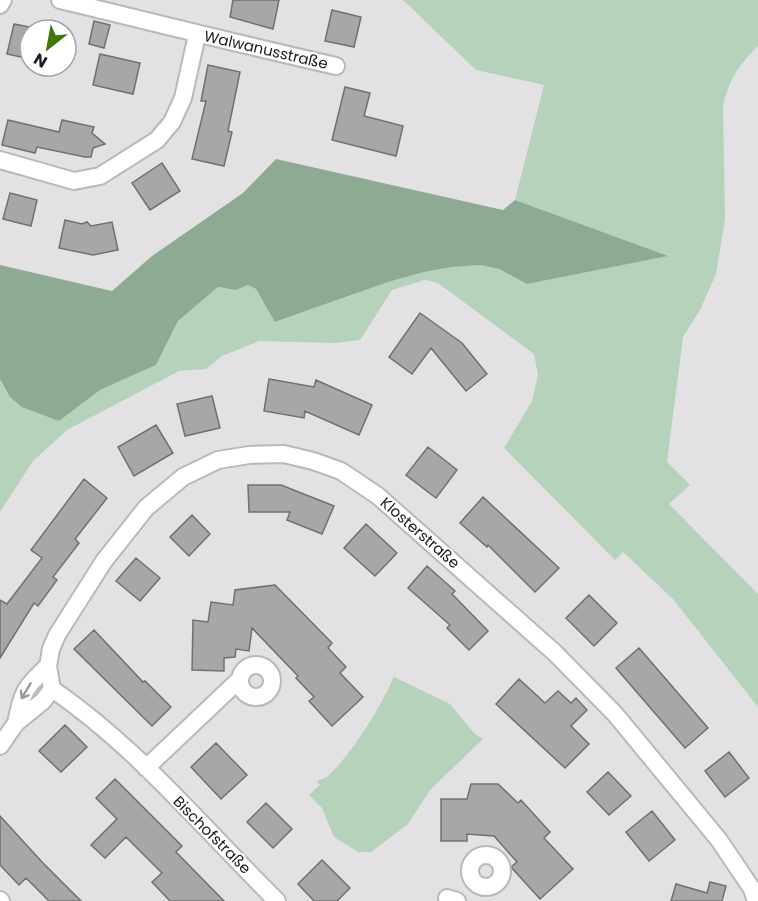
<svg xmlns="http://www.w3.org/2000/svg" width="758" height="901" viewBox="0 0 758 901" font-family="Poppins,sans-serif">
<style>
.green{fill:#b5d2ba}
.forest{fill:#8daa92}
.building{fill:#a9a6a8;stroke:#726f71;stroke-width:1.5}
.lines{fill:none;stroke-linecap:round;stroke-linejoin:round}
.street-casing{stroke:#bab8bb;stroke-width:20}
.street{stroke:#fff;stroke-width:16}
.oneway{stroke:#999}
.labels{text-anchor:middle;stroke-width:4.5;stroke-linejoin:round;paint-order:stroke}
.street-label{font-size:15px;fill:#1d1c1d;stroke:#fff}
</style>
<rect width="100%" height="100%" fill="#e3e1e4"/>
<path class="green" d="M403 0H758V46C740 63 728 81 723 106L725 219 716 274 700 310 683 337 667 462 690 485 669 504 758 594V707L673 599 623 552 615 560 504 448 532 401 538 375 534 354 438 283 425 280 392 290 360 340 335 343 259 341 222 356 206 369 179 371 67 430 33 461 0 512V379L10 397 59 421 100 390 156 365 178 321 218 287 236 290 248 285 256 289 276 322 388 282 424 272 452 267 480 265 499 269 527 284 667 256 515 200 544 85 476 70Z
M394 677 450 704 474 733 483 739 430 790 408 824 371 852H358L334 837 322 808 309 795 320 785 317 781C321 779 326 778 329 775 354 751 379 709 394 677Z"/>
<path class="forest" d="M276 159 503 210 515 200 668 256 527 284 499 269 480 265 452 267 424 272 388 282 275 322 256 289 248 285 236 290 218 287 178 321 156 365 100 390 59 421 22 407 10 397 0 379V265L112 291 152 256 243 193Z"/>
<path class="building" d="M233 0H279L273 29 230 17Z
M332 10 361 17 354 47 325 41Z
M94 21 110 25 104 48 89 44Z
M14 24 30 27V59L7 54Z
M100 54 140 63 133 94 93 85Z
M208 65 240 72 228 131 232 132 224 166 192 159 206 101H201Z
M345 87 370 93 364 116 403 126 396 156 332 140Z
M8 120 59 132 62 120 94 127 92 133 105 144 93 148 91 157H85L37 147 35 153 2 145Z
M162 163 180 191 150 210 132 183Z
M10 193 37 200 31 226 3 219Z
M65 220 82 224 87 222 91 226 112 222 118 250 93 255 59 248Z
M420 313 462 343 487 374 466 391 431 348 412 374 389 357Z
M269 379 314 387 316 380 372 405 359 435 305 411 304 418 264 411Z
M212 396 220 428 185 436 177 404Z
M156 425 173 453 134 476 118 447Z
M428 447 457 470 436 498 406 475Z
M84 479 107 498 75 539 79 543 53 577 57 580 38 606 34 603 0 658V600L7 604 42 558 31 550Z
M248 485H281L334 506 322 534 287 520 290 512H249Z
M483 497 559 568 535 592 488 545 487 547 460 523Z
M192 515 210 534 189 556 170 537Z
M366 524 397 553 375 576 344 548Z
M136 558 160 578 140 601 116 581Z
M427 566 455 591 452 594 488 631 469 650 447 628 450 625 408 588Z
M275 585 332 643 328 648 346 667 340 673 363 697 332 726 309 701 314 697 296 678 298 676 252 628 249 651 236 649 235 657 224 658V671L192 670 193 620 208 622 211 602 233 605 235 590Z
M589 595 617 623 594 646 566 618Z
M94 630 143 682 145 681 171 707 152 726 74 649Z
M639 648 708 728 685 748 616 668Z
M519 679 545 703 558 691 571 703 576 698 587 710 571 726 589 744 565 768 496 704Z
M65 725 87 747 61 772 39 751Z
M216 743 247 775 221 799 191 767Z
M729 752 749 778 725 797 705 771Z
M608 772 631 796 609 815 587 792Z
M115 779 182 846 176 852 224 901H170L152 882 162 873 126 837 105 858 91 845 117 819 96 798Z
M471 784H498L518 803 521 800 550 832 544 838 573 869 540 899 511 867 517 862 494 836 467 834V841H441V799H467Z
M266 803 292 829 273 848 247 822Z
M652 811 675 840 649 861 626 832Z
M0 816 42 862 81 901H49L26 878 19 885 0 865Z
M322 860 350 888 337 901H314L298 884Z
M710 882 726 886 722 901H671L676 884 707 893Z"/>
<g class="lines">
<g class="street-casing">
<path id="street" d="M60 0C152 22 243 45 336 66
M0 5 3 0
M0 160 74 181 100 176 157 140 172 122 183 98 197 35
M240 681a16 16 0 1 1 32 0a16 16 0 1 1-32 0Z
M52 689C137 747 204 829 277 901
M16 723C22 692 25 687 48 666
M0 746 16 723 43 701 52 689 48 666 51 649 57 635 104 561 146 508 183 477 218 460 249 455 284 454 313 461 341 471 378 496 555 653 615 714 719 840 752 889 756 901
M146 768 240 679
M470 871a16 16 0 1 1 32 0a16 16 0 1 1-32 0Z
M447 898 457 901
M0 900 1 901"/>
</g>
<use href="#street" class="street"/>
</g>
<defs><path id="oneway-shaft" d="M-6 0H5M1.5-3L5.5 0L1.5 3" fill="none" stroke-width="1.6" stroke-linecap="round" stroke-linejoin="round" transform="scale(1.5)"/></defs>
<use class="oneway" href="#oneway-shaft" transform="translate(26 691) rotate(121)"/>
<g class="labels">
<g class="street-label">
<text transform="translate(266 50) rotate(13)" y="5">Walwanusstraße</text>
<text transform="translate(420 533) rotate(41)" y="5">Klosterstraße</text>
<text transform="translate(212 835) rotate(45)" y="5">Bischofstraße</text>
</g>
</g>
<g transform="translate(48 48) rotate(211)"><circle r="28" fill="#ffffff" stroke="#a5a4a5" stroke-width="1.5"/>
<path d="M0-4.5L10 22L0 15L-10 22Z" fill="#3f7708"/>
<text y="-9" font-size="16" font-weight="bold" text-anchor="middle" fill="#1d1c1d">N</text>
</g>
</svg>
